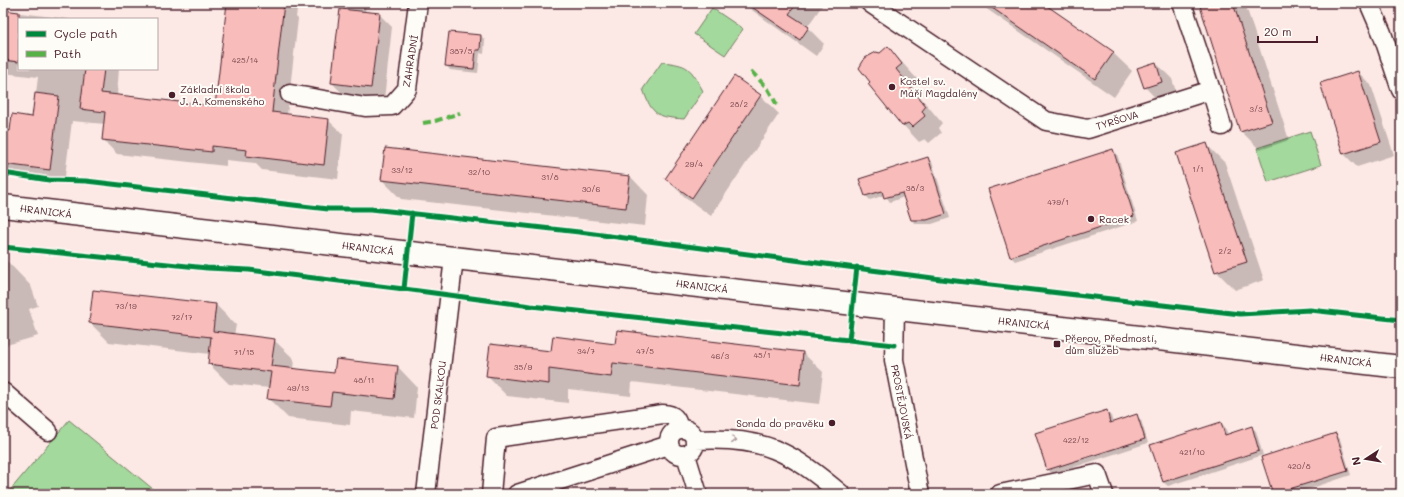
<svg xmlns="http://www.w3.org/2000/svg" width="1404" height="497" viewBox="0 0 1404 497" font-family="Mali,sans-serif">
<style>
.green{fill:#a3d99c;stroke:#767c64}
.shadow{fill:#0003}
.building{fill:#f8bcba;stroke:#4a1f2b}
.lines{fill:none;stroke-linecap:round;stroke-linejoin:round}
.street-casing{stroke:#4a1f2b;stroke-width:21}
.secondary-casing{stroke:#4a1f2b;stroke-width:25}
.street{stroke:#fdfcf7;stroke-width:18}
.secondary{stroke:#fdfcf7;stroke-width:22}
.quiet{stroke:#57b146;stroke-width:4;stroke-dasharray:8 4;stroke-linecap:butt}
.cycleway-casing{stroke:#fdfcf7;stroke-width:8}
.cycleway{stroke:#00873e;stroke-width:5}
.oneway{stroke:#ac999b}
.poi-dot{fill:#4a1f2b;stroke:#fdfcf7;stroke-width:1.5}
.labels{text-anchor:middle;stroke-width:4;stroke-linejoin:round;paint-order:stroke}
.number-label{font-size:8px;fill:#76464f}
.street-label{font-size:10px;fill:#4a1f2b;stroke:#fdfcf7}
.poi-label{font-size:10px;fill:#4a1f2b;stroke:#fdfcf7;text-anchor:start}
</style>
<rect width="100%" height="100%" fill="#fce9e5"/>
<filter id="ink" filterUnits="userSpaceOnUse"><feTurbulence type="fractalNoise" baseFrequency=".025" numOctaves="2"/><feDisplacementMap in="SourceGraphic" scale="8" xChannelSelector="R" yChannelSelector="G"/><feConvolveMatrix kernelMatrix="1 2 1 2 8 2 1 2 1" color-interpolation-filters="sRGB"/></filter>
<g filter="url(#ink)">
<path class="green" d="M712 8 743 29 725 55 694 34Z
M662 62C689 65 690 67 703 91L684 119C658 117 652 116 643 89Z
M1310 131 1321 165 1268 182 1257 148Z
M69 420 159 494H7Z"/>
<path class="shadow" d="M228 3H298L296 17 298 19 287 115 328 120 343 134 338 179 262 170 255 163 226 160V166L117 154 103 140 105 124 72 121 64 184 3 176V131L11 132 33 118 38 77 3 73V11L70 19H19V69H119L117 95 216 107Z
M338 3H366L365 13 379 14 392 27 384 100 345 96 332 83 345 10Z
M457 3H486H478L477 9 461 7Z
M742 3H824L807 27 824 44 816 56Z
M978 3H1041L1113 53 1132 71 1114 97Z
M1200 3H1245L1289 140 1260 150 1241 131Z
M450 33 481 36 485 40 484 54 480 53 478 73 450 70 446 65Z
M888 47 918 80 911 86 942 123 938 128 941 133 929 143 925 139 919 142 903 125 880 54Z
M1156 63 1172 79 1178 98 1161 104 1145 87Z
M1358 72 1371 85 1394 155 1357 167 1344 154 1322 84Z
M761 96 779 114 711 216 685 197 666 179Z
M1206 144 1225 163 1264 280 1235 290 1216 271Z
M1112 150 1117 154 1138 221 1015 261 1011 257Z
M927 158 932 162 950 218 932 224H916L912 220 904 197 890 202 885 195 870 200 866 196 860 180Z
M630 176 648 195 645 226 401 199 382 180Z
M7 261 31 286 38 306 29 309 38 336 3 346V263Z
M94 291 216 305 236 325 234 335 274 340 294 359 293 370 335 374 398 367 417 387 414 418 351 411 350 425 288 418 269 399 270 388 229 384 209 364 210 354 109 342 90 323Z
M618 331 803 353 823 372 819 404 632 382 631 396 568 389V403L507 396 487 376 552 352 616 345Z
M1106 411 1111 416 1113 423 1136 415 1141 420 1148 443 1053 474 1048 470 1037 434Z
M1221 423 1225 427 1228 435 1251 427 1256 431 1263 455 1168 486 1163 482 1151 445Z
M1335 434 1340 439 1351 475 1294 494H1274L1263 458Z"/>
<path class="building" d="M227 3H284L272 112 329 119 324 165 246 156 247 150 212 146V152L102 140 105 112 80 109 85 69H104L101 93 215 106Z
M746 3H797L789 14 809 27 800 40Z
M985 3H1043L1114 52 1095 79Z
M1199 3H1233L1272 122 1240 132Z
M340 9 380 13 371 88 331 83Z
M3 10 19 12V62L3 60Z
M449 32 481 35 480 50H476L474 69 445 66Z
M888 46 902 64 896 69 926 106 922 111 925 116 912 127 908 123 902 126 868 84 870 82 859 68 865 58 876 52 880 53Z
M1156 62 1162 82 1144 88 1137 68Z
M1358 71 1381 142 1343 154 1320 83Z
M734 76 761 95 692 198 665 179Z
M35 93 59 96 50 170 3 164V130L10 131 12 114 32 117Z
M1207 143 1247 262 1215 272 1176 153Z
M385 148 630 176 626 208 381 180Z
M1113 149 1134 216 1010 257 988 189Z
M928 157 946 214 927 220H911L902 193 884 198 882 191 865 196 859 179Z
M93 290 216 304 213 331 275 339 271 366 334 373 336 359 398 366 394 399 332 392 330 406 267 399 271 372 208 364 211 337 89 323Z
M617 330 803 352 800 385 613 363 611 377 549 369V384L486 376 490 344 551 351 553 336 615 344Z
M1107 410 1110 423 1137 414 1145 439 1047 470 1035 433Z
M1221 422 1225 435 1252 426 1259 451 1163 482 1150 445Z
M1336 433 1348 471 1273 494 1261 457Z"/>
<g class="lines">
<g class="street-casing">
<path id="street" d="M870 3 1046 121 1088 129 1211 90 1182 3
M1369 3 1382 33 1401 90
M1211 90 1222 126
M290 94 365 107 392 106 407 89 418 3
M895 309 894 360 920 494
M3 392 48 431
M669 442a13 13 0 1 1 26 0a13 13 0 1 1-26 0Z
M695 440C763 436 790 451 841 494
M686 455 698 494
M426 494 454 258
M491 494 496 438 663 414C674 414 677 419 679 429
M517 494 669 445
M1000 494 1097 474 1104 494"/>
</g>
<g class="secondary-casing">
<path id="secondary" d="M3 206 1401 367"/>
</g>
<use href="#street" class="street"/>
<use href="#secondary" class="secondary"/>
<path class="quiet" d="M751 71 768 89 777 105
M423 123 435 121 460 113"/>
<g class="cycleway-casing">
<path id="cycleway" d="M3 173 49 180 86 181 328 209H371L579 232 956 281 1240 314 1310 310 1401 320
M3 247 207 268 249 270 404 289 412 213
M857 267 849 340 894 345
M404 289 531 306 849 340"/>
</g>
<use href="#cycleway" class="cycleway"/>
</g>
<defs><path id="oneway-chevron" d="M-2-3.5L2.5 0L-2 3.5" fill="none" stroke-width="1.6" stroke-linecap="round" stroke-linejoin="round"/></defs>
<use class="oneway" href="#oneway-chevron" transform="translate(734 440) rotate(4)"/>
</g>
<g class="poi-dot">
<circle cx="892" cy="87" r="4"/>
<circle cx="172" cy="95" r="4"/>
<circle cx="1091" cy="219" r="4"/>
<rect x="1053" y="340" width="8" height="8" rx="2"/>
<circle cx="832" cy="423" r="4"/>
</g>
<g class="labels">
<g class="number-label">
<text x="461" y="54">387/5</text>
<text x="245" y="63">425/14</text>
<text x="739" y="107">28/2</text>
<text x="1256" y="112">3/3</text>
<text x="694" y="167">29/4</text>
<text x="1198" y="172">1/1</text>
<text x="402" y="173">33/12</text>
<text x="479" y="175">32/10</text>
<text x="550" y="180">31/8</text>
<text x="915" y="191">38/3</text>
<text x="591" y="192">30/6</text>
<text x="1058" y="205">479/1</text>
<text x="1225" y="254">2/2</text>
<text x="126" y="309">73/19</text>
<text x="182" y="320">72/17</text>
<text x="586" y="354">34/7</text>
<text x="645" y="354">47/5</text>
<text x="244" y="355">71/15</text>
<text x="762" y="358">45/1</text>
<text x="720" y="359">46/3</text>
<text x="523" y="370">35/9</text>
<text x="364" y="383">48/11</text>
<text x="298" y="391">49/13</text>
<text x="1076" y="443">422/12</text>
<text x="1192" y="455">421/10</text>
<text x="1299" y="469">420/8</text>
</g>
<g class="street-label">
<text transform="translate(410 61) rotate(-81)" y="4">ZAHRADNÍ</text>
<text transform="translate(1117 120) rotate(-17)" y="4">TYRŠOVA</text>
<text transform="translate(46 211) rotate(7)" y="4">HRANICKÁ</text>
<text transform="translate(368 248) rotate(7)" y="4">HRANICKÁ</text>
<text transform="translate(702 286) rotate(7)" y="4">HRANICKÁ</text>
<text transform="translate(1024 323) rotate(6)" y="4">HRANICKÁ</text>
<text transform="translate(1346 360) rotate(7)" y="4">HRANICKÁ</text>
<text transform="translate(438 395) rotate(-83)" y="4">POD SKALKOU</text>
<text transform="translate(902 402) rotate(79)" y="4">PROSTĚJOVSKÁ</text>
</g>
<g class="poi-label">
<text x="900" y="85">Kostel sv.<tspan x="900" dy="12">Máří Magdalény</tspan></text>
<text x="180" y="93">Základní škola<tspan x="180" dy="12">J. A. Komenského</tspan></text>
<text x="1099" y="223">Racek</text>
<text x="1065" y="342">Přerov, Předmostí,<tspan x="1065" dy="12">dům služeb</tspan></text>
<text x="824" y="427" text-anchor="end">Sonda do pravěku</text>
</g>
</g>
<rect width="1404" height="497" fill="none" stroke="#fdfcf7" stroke-width="16"/>
<rect x="8" y="8" width="1388" height="481" fill="none" stroke="#4a1f2b" stroke-width="1.5" filter="url(#ink)"/>
<rect x="18" y="18" width="140" height="52" fill="#fdfcf7" stroke="#b5a4a5"/>
<rect x="26" y="31" width="20" height="6" fill="#00873e" stroke="#b5a4a5"/>
<text x="54" y="38" font-size="12" fill="#4a1f2b">Cycle path</text>
<rect x="26" y="51" width="20" height="6" fill="#57b146" stroke="#b5a4a5"/>
<text x="54" y="58" font-size="12" fill="#4a1f2b">Path</text>
<g transform="translate(1366 459) rotate(258)" stroke="#fdfcf7" stroke-width="3" paint-order="stroke">
<path d="M0-3L7 15L0 10L-7 15Z" fill="#4a1f2b"/>
<text y="-6" font-size="11" font-weight="bold" text-anchor="middle" fill="#4a1f2b">N</text>
</g>
<path d="M1258 36v6h59v-6" fill="none" stroke="#4a1f2b" stroke-width="2"/>
<text x="1264" y="36" font-size="12" fill="#4a1f2b" stroke="#fdfcf7" stroke-width="3" paint-order="stroke">20 m</text>
</svg>
